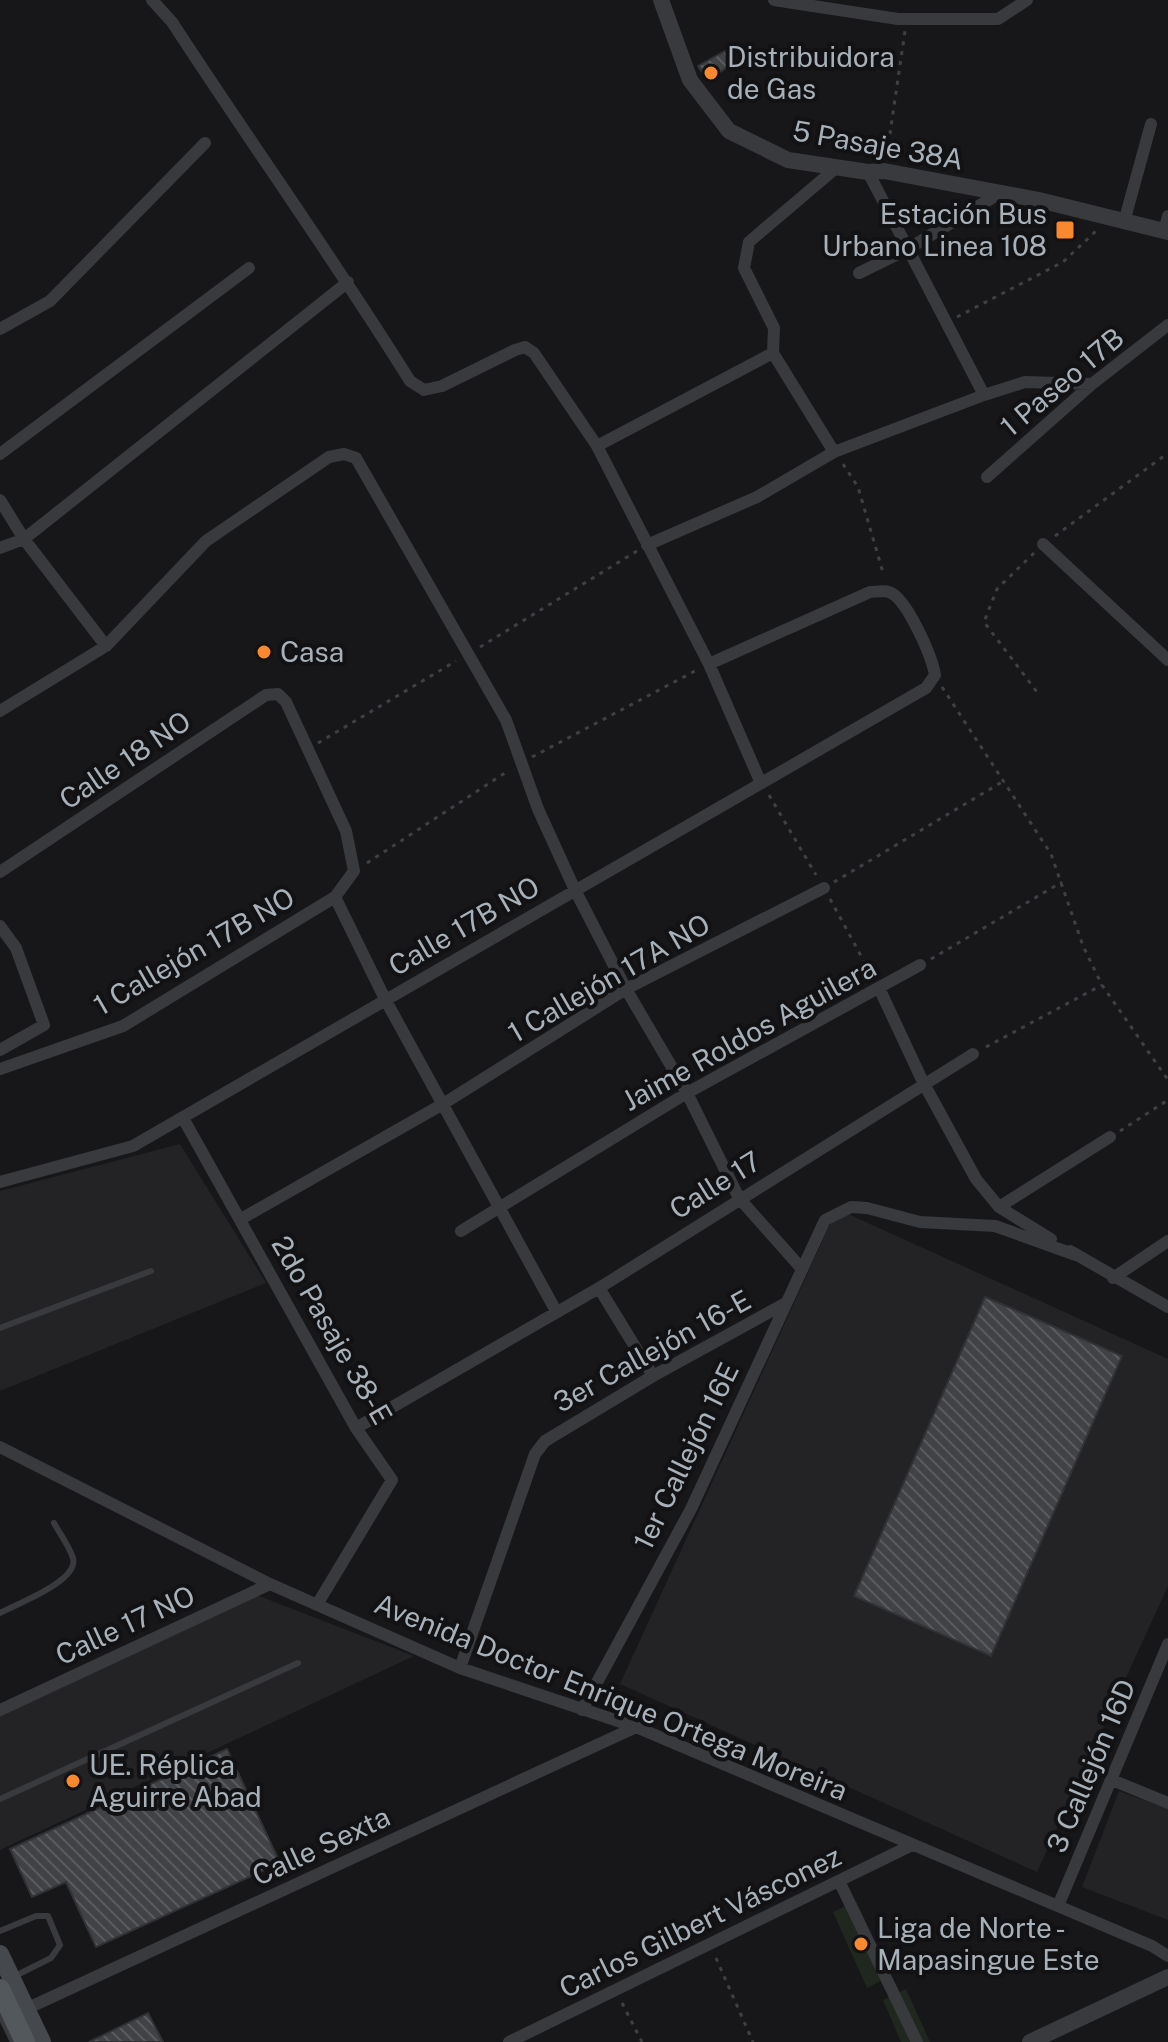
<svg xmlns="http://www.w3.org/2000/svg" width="1168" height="2042" viewBox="0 0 1168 2042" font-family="'Public Sans',sans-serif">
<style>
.built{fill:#232326}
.park{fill:#1f271e}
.building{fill:url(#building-back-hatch);stroke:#313235;stroke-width:2}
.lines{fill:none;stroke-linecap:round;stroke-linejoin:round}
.path{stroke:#3d4145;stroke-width:3;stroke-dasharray:4 6;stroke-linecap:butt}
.service{stroke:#383a3e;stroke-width:6}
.minor{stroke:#383a3e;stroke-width:12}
.tertiary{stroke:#383a3e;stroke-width:16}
.secondary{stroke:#45494e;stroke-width:18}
.primary{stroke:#53585d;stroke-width:20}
.poi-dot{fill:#f9882e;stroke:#121214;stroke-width:3}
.labels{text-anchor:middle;stroke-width:8;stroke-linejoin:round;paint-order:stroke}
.poi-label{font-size:28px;fill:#a8b1b9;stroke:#121214;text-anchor:start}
.street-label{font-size:28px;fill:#a8b1b9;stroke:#121214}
</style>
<defs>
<pattern id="building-back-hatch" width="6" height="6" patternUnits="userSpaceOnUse" patternTransform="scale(2)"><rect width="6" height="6" fill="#414246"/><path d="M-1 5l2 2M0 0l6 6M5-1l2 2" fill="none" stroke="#5a5b5f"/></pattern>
</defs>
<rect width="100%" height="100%" fill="#171719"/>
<path class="built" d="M180 1144 266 1283 0 1391V1191Z
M837 1209 1168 1359V1586L1037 1872 620 1684Z
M254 1594 414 1656 0 1850V1713Z
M1119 1791 1168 1809V1920L1082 1887Z"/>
<path class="park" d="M856 1901 890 1976 867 1988 833 1912Z
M906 1989 930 2042H901L883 2000Z"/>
<path class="building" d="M725 51 734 62 708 81 698 66Z
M985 1297 1122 1356 991 1656 854 1596Z
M227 1749 280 1863 96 1947 66 1882 32 1897 10 1849Z
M148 2013 163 2042H89Z"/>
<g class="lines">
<path class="path" d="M887 154 905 31
M957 317 1063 262 1096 231
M843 464 858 487 884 576
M1055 536 1168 453
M1034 553 997 589 984 622 1040 696
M480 647 637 551
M942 687 1051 854 1083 946 1102 985 1168 1080
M318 743 456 661
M532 757 695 671
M769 795 816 875
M367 863 508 771
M834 882 1002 782
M830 899 872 976
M931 959 1062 882
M986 1047 1102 985
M1120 1131 1168 1100
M716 1958 753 2042
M622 2003 642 2042"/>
<path class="service" d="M0 1328 151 1271
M0 1613C18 1603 79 1581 73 1558 69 1546 60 1534 54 1523
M0 1799 298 1663
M0 1931 36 1916H48L60 1945 51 1958 15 1976
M0 2015 13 2042"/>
<path class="minor" d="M152 0 172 22C250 142 334 259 410 381L424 390 442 386 515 350 525 347 534 353 597 446 709 664 760 781
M774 0 898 19H998L1027 0
M868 172 984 395
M1124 222 1151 124
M1164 231 1168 216
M859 273 908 249 1000 193
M0 329 50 301 205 143
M597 446 773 353
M834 452 773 353 774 328 744 268 749 242 836 168
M0 454 249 268
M987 477 1092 384 1168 325
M0 500 24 539 106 646
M1043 544 1168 660
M647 545 757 497 834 452 984 395 1025 382 1092 384
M0 548 24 539 348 282
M0 711 106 646 206 541 329 457 344 454 356 458 506 720 538 809 575 890 626 989 687 1093 739 1198 802 1269
M0 872 266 695 278 694 286 702 346 831 354 871 335 897 123 1026 0 1069
M335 897 385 999 556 1311
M0 926 16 948 44 1025 0 1050
M880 990 923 1082 976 1179 999 1207 1051 1239
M183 1118 356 1428 392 1480 318 1603
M0 1182 133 1146 926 688 935 675C932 657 907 598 889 592 884 590 875 592 870 592L709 664
M999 1207 1110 1137
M241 1219 443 1104 626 989 824 888
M461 1231 687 1093 920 965
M1070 1251 1168 1307
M1113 1278 1168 1241
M599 1288 653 1376
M356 1428 599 1288 973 1054
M0 1447 270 1584 460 1668 636 1727 1152 1946 1168 1956
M460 1668 535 1454 545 1441 653 1376 786 1303
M0 1710 270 1584
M582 1710 691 1509 825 1220 851 1207 867 1208 920 1222 995 1226 1076 1255
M1112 1780 1168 1803
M839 1881 917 2042
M1058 1906 1168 1644
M26 2009 636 1727
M509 2042 912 1845"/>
<path class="tertiary" d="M661 0 690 80 729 131 788 160 868 172 884 171 1039 200 1168 232
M1030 2042 1168 1977"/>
<path class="secondary" d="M0 1954 42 2042"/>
<path class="primary" d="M0 1989 25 2042"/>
</g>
<g class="poi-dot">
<circle cx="711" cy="73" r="8"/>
<rect x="1055" y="220" width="20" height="20" rx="4"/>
<circle cx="264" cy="652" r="8"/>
<circle cx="73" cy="1781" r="8"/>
<circle cx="861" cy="1944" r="8"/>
</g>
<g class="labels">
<g class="poi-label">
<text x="727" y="67">Distribuidora<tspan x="727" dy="32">de Gas</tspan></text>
<text x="1047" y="224" text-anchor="end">Estación Bus<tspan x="1047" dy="32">Urbano Linea 108</tspan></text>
<text x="280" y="662">Casa</text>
<text x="89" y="1775">UE. Réplica<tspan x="89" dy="32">Aguirre Abad</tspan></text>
<text x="877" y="1938">Liga de Norte -<tspan x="877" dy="32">Mapasingue Este</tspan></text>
</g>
<g class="street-label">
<text transform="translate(878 145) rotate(10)" y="10">5 Pasaje 38A</text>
<text transform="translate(1062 382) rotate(-40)" y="10">1 Paseo 17B</text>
<text transform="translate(125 760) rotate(-34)" y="10">Calle 18 NO</text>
<text transform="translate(464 926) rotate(-30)" y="10">Calle 17B NO</text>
<text transform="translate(194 951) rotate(-30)" y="10">1 Callejón 17B NO</text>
<text transform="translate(609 978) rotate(-30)" y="10">1 Callejón 17A NO</text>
<text transform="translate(749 1034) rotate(-29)" y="10">Jaime Roldos Aguilera</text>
<text transform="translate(715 1185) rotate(-32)" y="10">Calle 17</text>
<text transform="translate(332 1330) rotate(60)" y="10">2do Pasaje 38-E</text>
<text transform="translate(652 1351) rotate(-29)" y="10">3er Callejón 16-E</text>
<text transform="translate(686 1456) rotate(-64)" y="10">1er Callejón 16E</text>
<text transform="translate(125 1625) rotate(-25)" y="10">Calle 17 NO</text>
<text transform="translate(611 1697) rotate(22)" y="10">Avenida Doctor Enrique Ortega Moreira</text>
<text transform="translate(1091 1766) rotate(-67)" y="10">3 Callejón 16D</text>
<text transform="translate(321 1846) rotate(-25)" y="10">Calle Sexta</text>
<text transform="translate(700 1922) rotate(-26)" y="10">Carlos Gilbert Vásconez</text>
</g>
</g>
</svg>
